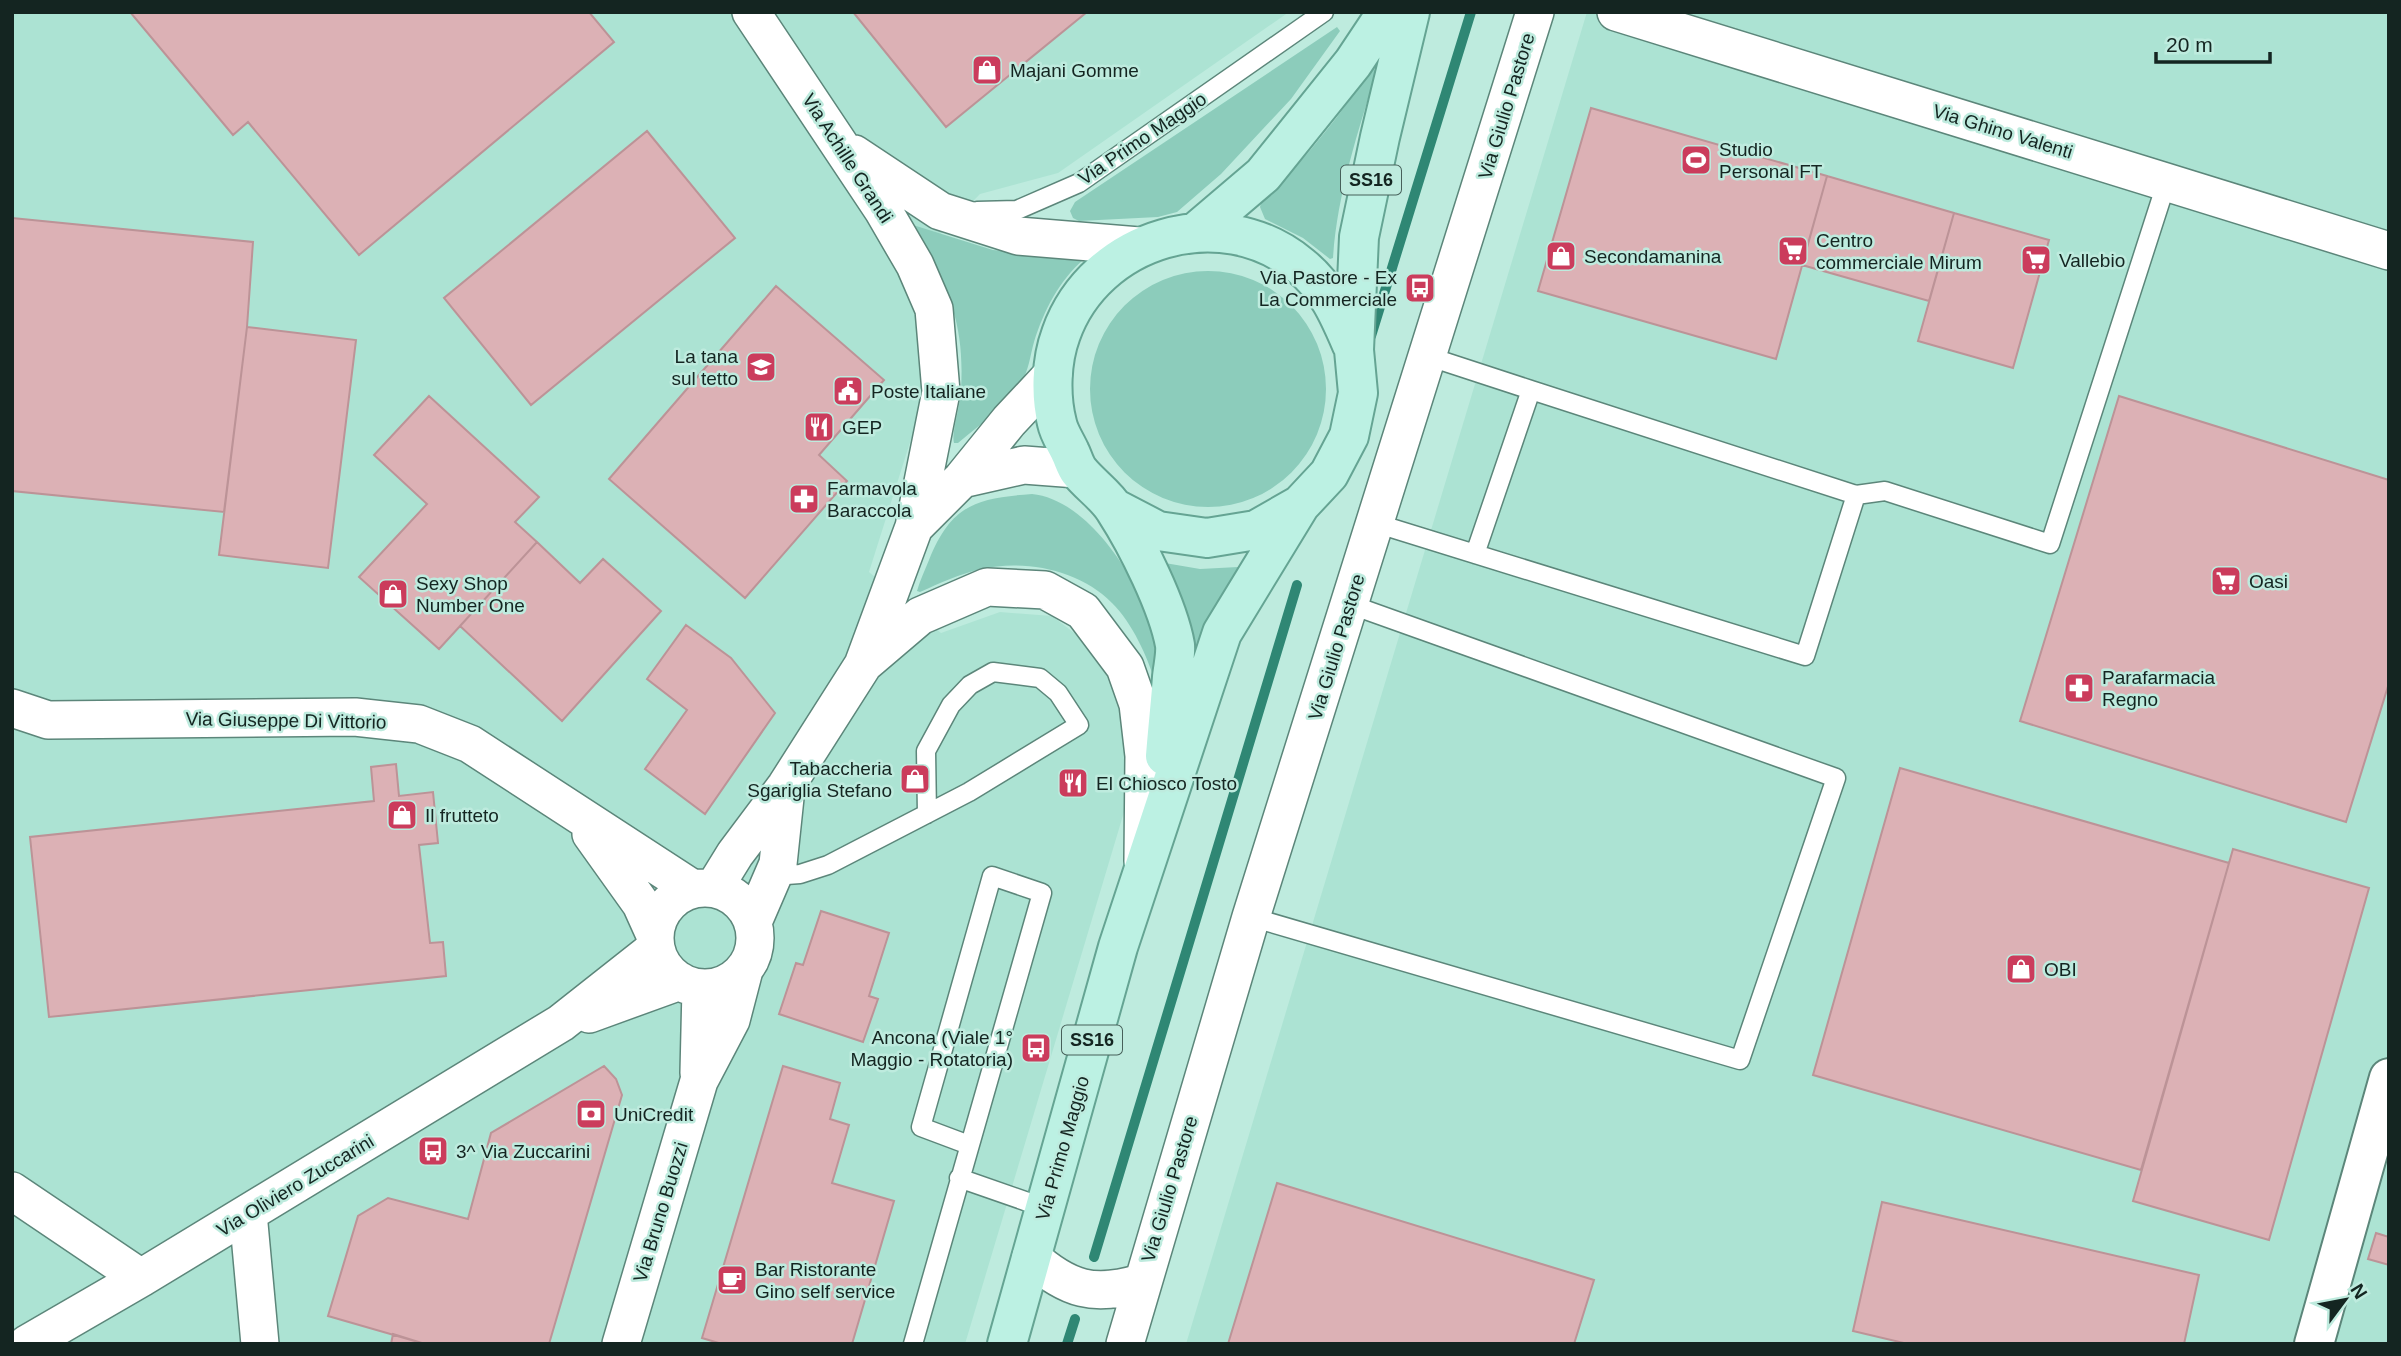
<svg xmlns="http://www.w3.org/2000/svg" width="2401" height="1356" viewBox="0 0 2401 1356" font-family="Arial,sans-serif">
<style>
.built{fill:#ace3d3}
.green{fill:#8cccbb}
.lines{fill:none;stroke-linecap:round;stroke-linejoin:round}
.stream{stroke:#2f8774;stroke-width:10}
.building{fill:#dcb1b5;stroke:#bc9397;stroke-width:2}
.service-casing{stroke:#5c867a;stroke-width:21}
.minor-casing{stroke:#5c867a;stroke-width:40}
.tertiary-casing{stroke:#5c867a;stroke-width:42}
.primary-casing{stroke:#65a493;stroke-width:42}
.service{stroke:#fff;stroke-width:18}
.minor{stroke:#fff;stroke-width:37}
.tertiary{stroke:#fff;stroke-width:38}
.primary{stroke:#bcf1e3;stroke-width:38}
.labels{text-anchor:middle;stroke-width:5;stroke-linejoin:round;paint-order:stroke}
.shield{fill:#beebde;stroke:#47605a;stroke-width:2}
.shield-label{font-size:18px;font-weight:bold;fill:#142521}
.poi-label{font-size:19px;fill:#142521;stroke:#beebde;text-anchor:start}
.street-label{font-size:19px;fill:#142521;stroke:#beebde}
</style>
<rect width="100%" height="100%" fill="#beebde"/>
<path class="built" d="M12 12H1289L1058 173 980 194 900 275 922 336 924 398 869 572 941 633 1000 612 1052 616 1103 655 1125 719 1130 792 965 1344H12Z
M1587 12H2389V1344H1186Z"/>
<path class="green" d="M1337 27 1340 31 1291 99 1221 174 1177 212 1158 217 1079 221 1073 218 1070 211 1075 202Z
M1374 68 1376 73C1358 132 1337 195 1333 258L1330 259 1303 238 1265 219 1260 207 1261 203C1303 162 1338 118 1371 70Z
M913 225 993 250 1084 259C1059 281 1044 310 1034 342 1030 356 1029 370 1021 383 1007 407 979 425 958 443H954C951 434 961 403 961 390 965 322 948 285 912 230Z
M1090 389a118 118 0 1 1 236 0a118 118 0 1 1-236 0Z
M1032 494C1095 500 1152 600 1160 657 1162 665 1158 675 1156 684 1147 656 1133 624 1112 603 1080 570 1025 559 981 569 960 574 940 583 920 592L917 591C920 580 925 570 929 560 951 505 976 498 1032 494Z
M1159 562 1200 569 1238 567 1239 571 1197 666Z"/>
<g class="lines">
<path class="stream" d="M1371 336 1471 12
M1094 1257 1297 585
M1067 1344 1075 1319"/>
</g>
<path class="building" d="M130 12H589L614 42 359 255 248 122 233 135Z
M853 12H1087L946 127Z
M1591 108 1827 176 1776 359 1538 291Z
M647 131 735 238 531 405 444 298Z
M1827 176 1954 213 1929 301 1802 265Z
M1954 213 2049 240 2013 368 1918 341Z
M12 218 253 242 247 327 224 512 12 491Z
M776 286 884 380 819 455 847 481 745 598 609 479Z
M247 327 356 340 328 568 219 555Z
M429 396 539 497 515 522 537 542 439 649 359 577 427 504 374 455Z
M2119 396 2389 480V683L2346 822 2020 721Z
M537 542 580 583 603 559 661 611 562 721 460 626Z
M686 625 731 658 775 713 705 814 645 769 687 710 647 679Z
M396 764 399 796 433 792 438 843 419 845 430 943 443 942 446 976 49 1017 30 837 374 801 371 767Z
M1900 768 2229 863 2141 1170 1813 1075Z
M2233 849 2369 888 2269 1240 2133 1201Z
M821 911 889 933 869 996 878 999 863 1042 779 1014 796 963 803 965Z
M604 1066 616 1079 622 1095 549 1344H425L328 1316 358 1216 388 1198 468 1219 491 1133Z
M783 1066 840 1083 830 1119 849 1125 832 1183 894 1201 852 1344H722L702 1338Z
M1277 1183 1594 1280 1574 1344H1228Z
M1882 1202 2199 1275 2184 1344H1908L1853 1331Z
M2376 1233 2389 1237V1265L2368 1259Z
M393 1334 425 1344H391Z"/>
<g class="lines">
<g class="service-casing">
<path id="service" d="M977 211 1017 210 1079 183 1324 12
M1427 356 1531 390
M1856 495 1885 491 2050 544 2167 181
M1375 523 1805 656 1856 495 1531 390 1475 554
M773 876 800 874 828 865 969 792 1079 725 1058 693 1040 678 993 672 970 685 951 705 926 751 927 814
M1251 917 1740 1060 1836 778 1349 604
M959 1178 1045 1208
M913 1344 1042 893 992 876 921 1127 969 1145"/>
</g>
<g class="minor-casing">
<path id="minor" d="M1616 12 2389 251
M854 154 940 211 1018 236 1139 246
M962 479 1024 465 1077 469
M914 527 962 479 1009 421 1053 374
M866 662 920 616 987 587 1045 590 1083 611 1125 667 1138 704 1144 756 1143 861
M12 708 48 720 355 717 419 724 470 744 693 889
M591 834 641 904 655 935
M714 888 735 854 786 786 863 665 914 527 941 392 934 309 915 265 883 210 751 12
M655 938a50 50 0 1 1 100 0a50 50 0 1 1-100 0Z
M753 922 778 864 786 788
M589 1014 680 981
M699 1073 701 988
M12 1191 141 1278
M248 1213 260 1344
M1031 1257C1068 1290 1094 1297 1141 1283
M27 1344 141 1278 561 1023 656 948
M621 1344 699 1081 731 1020 744 970
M1125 1344 1251 917 1535 12"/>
</g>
<g class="tertiary-casing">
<path id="tertiary" d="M2314 1344 2389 1078"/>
</g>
<g class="primary-casing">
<path id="primary" d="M1196 232 1263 175 1353 63 1387 12
M1114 508 1158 531 1207 538 1256 530 1298 506
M1165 756C1167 730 1170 703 1172 677 1173 667 1176 655 1175 645 1168 606 1137 544 1115 510 1106 495 1090 485 1079 471 1075 466 1073 458 1070 452 1066 443 1059 433 1057 423 1050 396 1051 361 1061 334 1095 238 1221 199 1301 266 1328 288 1339 315 1352 345
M1007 1344 1118 947 1222 633 1300 505 1329 474 1349 436 1358 393 1354 350 1359 237 1380 137 1410 12"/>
</g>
<use href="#service" class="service"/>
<use href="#minor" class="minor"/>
<use href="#tertiary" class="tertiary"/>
<use href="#primary" class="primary"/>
</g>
<defs>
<g id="shop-square" transform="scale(1.575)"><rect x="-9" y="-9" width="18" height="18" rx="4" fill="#cb3c5c" stroke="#beebde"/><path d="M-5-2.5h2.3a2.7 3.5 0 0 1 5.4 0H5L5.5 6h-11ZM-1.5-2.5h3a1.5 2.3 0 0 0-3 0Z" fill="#fff"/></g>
<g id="stadium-square" transform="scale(1.575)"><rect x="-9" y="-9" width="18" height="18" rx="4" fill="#cb3c5c" stroke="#beebde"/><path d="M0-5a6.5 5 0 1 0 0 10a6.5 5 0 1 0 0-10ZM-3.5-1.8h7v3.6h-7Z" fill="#fff"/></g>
<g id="supermarket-square" transform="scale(1.575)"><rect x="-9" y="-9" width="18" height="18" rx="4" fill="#cb3c5c" stroke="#beebde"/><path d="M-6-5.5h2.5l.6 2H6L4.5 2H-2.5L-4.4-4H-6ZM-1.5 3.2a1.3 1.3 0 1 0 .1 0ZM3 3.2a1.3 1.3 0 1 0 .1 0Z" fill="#fff"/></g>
<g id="bus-square" transform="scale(1.575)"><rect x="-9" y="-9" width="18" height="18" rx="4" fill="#cb3c5c" stroke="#beebde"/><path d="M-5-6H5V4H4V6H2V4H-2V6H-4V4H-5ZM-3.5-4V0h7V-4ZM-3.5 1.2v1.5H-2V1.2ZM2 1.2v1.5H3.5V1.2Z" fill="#fff"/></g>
<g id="school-square" transform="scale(1.575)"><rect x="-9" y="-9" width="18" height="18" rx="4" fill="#cb3c5c" stroke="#beebde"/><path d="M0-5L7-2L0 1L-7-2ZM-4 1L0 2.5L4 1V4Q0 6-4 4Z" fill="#fff"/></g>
<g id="civic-square" transform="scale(1.575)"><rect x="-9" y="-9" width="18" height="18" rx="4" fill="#cb3c5c" stroke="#beebde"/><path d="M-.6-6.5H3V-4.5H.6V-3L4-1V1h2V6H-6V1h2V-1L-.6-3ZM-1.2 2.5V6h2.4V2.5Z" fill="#fff"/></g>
<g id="restaurant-square" transform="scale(1.575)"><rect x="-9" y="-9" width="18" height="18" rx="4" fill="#cb3c5c" stroke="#beebde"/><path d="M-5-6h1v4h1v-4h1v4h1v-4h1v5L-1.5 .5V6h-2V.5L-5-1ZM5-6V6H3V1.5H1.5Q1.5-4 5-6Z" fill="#fff"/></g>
<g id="pharmacy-square" transform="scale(1.575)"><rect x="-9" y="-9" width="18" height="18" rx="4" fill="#cb3c5c" stroke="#beebde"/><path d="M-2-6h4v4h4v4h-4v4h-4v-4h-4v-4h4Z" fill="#fff"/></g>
<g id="bank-square" transform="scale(1.575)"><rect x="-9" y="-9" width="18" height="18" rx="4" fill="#cb3c5c" stroke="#beebde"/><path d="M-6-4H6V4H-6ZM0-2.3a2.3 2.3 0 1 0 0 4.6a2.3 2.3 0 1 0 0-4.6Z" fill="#fff"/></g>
<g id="cafe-square" transform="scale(1.575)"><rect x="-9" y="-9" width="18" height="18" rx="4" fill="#cb3c5c" stroke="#beebde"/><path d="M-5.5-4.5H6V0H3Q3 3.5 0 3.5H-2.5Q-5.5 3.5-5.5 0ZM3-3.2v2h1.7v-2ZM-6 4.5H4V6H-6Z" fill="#fff"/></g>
</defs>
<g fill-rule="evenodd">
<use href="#shop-square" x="987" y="70"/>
<use href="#stadium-square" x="1696" y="160"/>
<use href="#supermarket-square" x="1793" y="251"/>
<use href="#shop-square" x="1561" y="256"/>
<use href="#supermarket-square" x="2036" y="260"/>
<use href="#bus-square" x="1420" y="288"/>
<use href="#school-square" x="761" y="367"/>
<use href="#civic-square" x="848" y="391"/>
<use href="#restaurant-square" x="819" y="427"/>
<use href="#pharmacy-square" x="804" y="499"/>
<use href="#supermarket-square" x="2226" y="581"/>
<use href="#shop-square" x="393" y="594"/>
<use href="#pharmacy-square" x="2079" y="688"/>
<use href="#shop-square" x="915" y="779"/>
<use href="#restaurant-square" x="1073" y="783"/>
<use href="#shop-square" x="402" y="815"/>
<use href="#shop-square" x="2021" y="969"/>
<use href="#bus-square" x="1036" y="1048"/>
<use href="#bank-square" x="591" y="1114"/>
<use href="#bus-square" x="433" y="1151"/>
<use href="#cafe-square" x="732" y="1280"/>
</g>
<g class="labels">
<g class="shield">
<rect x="1341" y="165.5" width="60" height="29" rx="5"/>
<rect x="1062" y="1025.5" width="60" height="29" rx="5"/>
</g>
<g class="shield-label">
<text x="1371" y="186">SS16</text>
<text x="1092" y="1046">SS16</text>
</g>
<g class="poi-label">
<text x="1010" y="77">Majani Gomme</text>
<text x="1719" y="156">Studio<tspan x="1719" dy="22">Personal FT</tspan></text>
<text x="1816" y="247">Centro<tspan x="1816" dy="22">commerciale Mirum</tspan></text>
<text x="1584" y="263">Secondamanina</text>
<text x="2059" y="267">Vallebio</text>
<text x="1397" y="284" text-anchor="end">Via Pastore - Ex<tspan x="1397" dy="22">La Commerciale</tspan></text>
<text x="738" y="363" text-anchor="end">La tana<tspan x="738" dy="22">sul tetto</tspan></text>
<text x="871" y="398">Poste Italiane</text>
<text x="842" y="434">GEP</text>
<text x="827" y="495">Farmavola<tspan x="827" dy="22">Baraccola</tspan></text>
<text x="2249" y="588">Oasi</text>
<text x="416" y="590">Sexy Shop<tspan x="416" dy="22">Number One</tspan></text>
<text x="2102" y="684">Parafarmacia<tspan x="2102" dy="22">Regno</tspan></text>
<text x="892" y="775" text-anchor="end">Tabaccheria<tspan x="892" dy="22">Sgariglia Stefano</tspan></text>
<text x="1096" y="790">El Chiosco Tosto</text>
<text x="425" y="822">Il frutteto</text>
<text x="2044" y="976">OBI</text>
<text x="1013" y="1044" text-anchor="end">Ancona (Viale 1°<tspan x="1013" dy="22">Maggio - Rotatoria)</tspan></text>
<text x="614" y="1121">UniCredit</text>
<text x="456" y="1158">3^ Via Zuccarini</text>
<text x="755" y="1276">Bar Ristorante<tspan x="755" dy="22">Gino self service</tspan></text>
</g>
<g class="street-label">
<text transform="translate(1506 106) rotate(-73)" y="7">Via Giulio Pastore</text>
<text transform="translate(2003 131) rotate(17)" y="7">Via Ghino Valenti</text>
<text transform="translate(1142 138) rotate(-34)" y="7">Via Primo Maggio</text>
<text transform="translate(848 158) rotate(57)" y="7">Via Achille Grandi</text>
<text transform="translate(1336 647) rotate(-73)" y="7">Via Giulio Pastore</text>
<text transform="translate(286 720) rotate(1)" y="7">Via Giuseppe Di Vittorio</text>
<text transform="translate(1062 1148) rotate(-74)" y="7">Via Primo Maggio</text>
<text transform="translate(295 1185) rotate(-31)" y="7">Via Oliviero Zuccarini</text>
<text transform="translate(1169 1189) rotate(-73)" y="7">Via Giulio Pastore</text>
<text transform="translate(660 1212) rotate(-73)" y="7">Via Bruno Buozzi</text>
</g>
</g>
<rect width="2401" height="1356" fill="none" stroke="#142521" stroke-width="28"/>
<g transform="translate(2345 1300) rotate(58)" stroke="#beebde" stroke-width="5" paint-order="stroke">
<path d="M0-5L12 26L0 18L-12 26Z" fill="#142521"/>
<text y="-10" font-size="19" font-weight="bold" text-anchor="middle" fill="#142521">N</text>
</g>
<path d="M2156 52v10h114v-10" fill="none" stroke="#142521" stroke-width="3.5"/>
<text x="2166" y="52" font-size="21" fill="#142521" stroke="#beebde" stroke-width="5" paint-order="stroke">20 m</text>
</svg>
